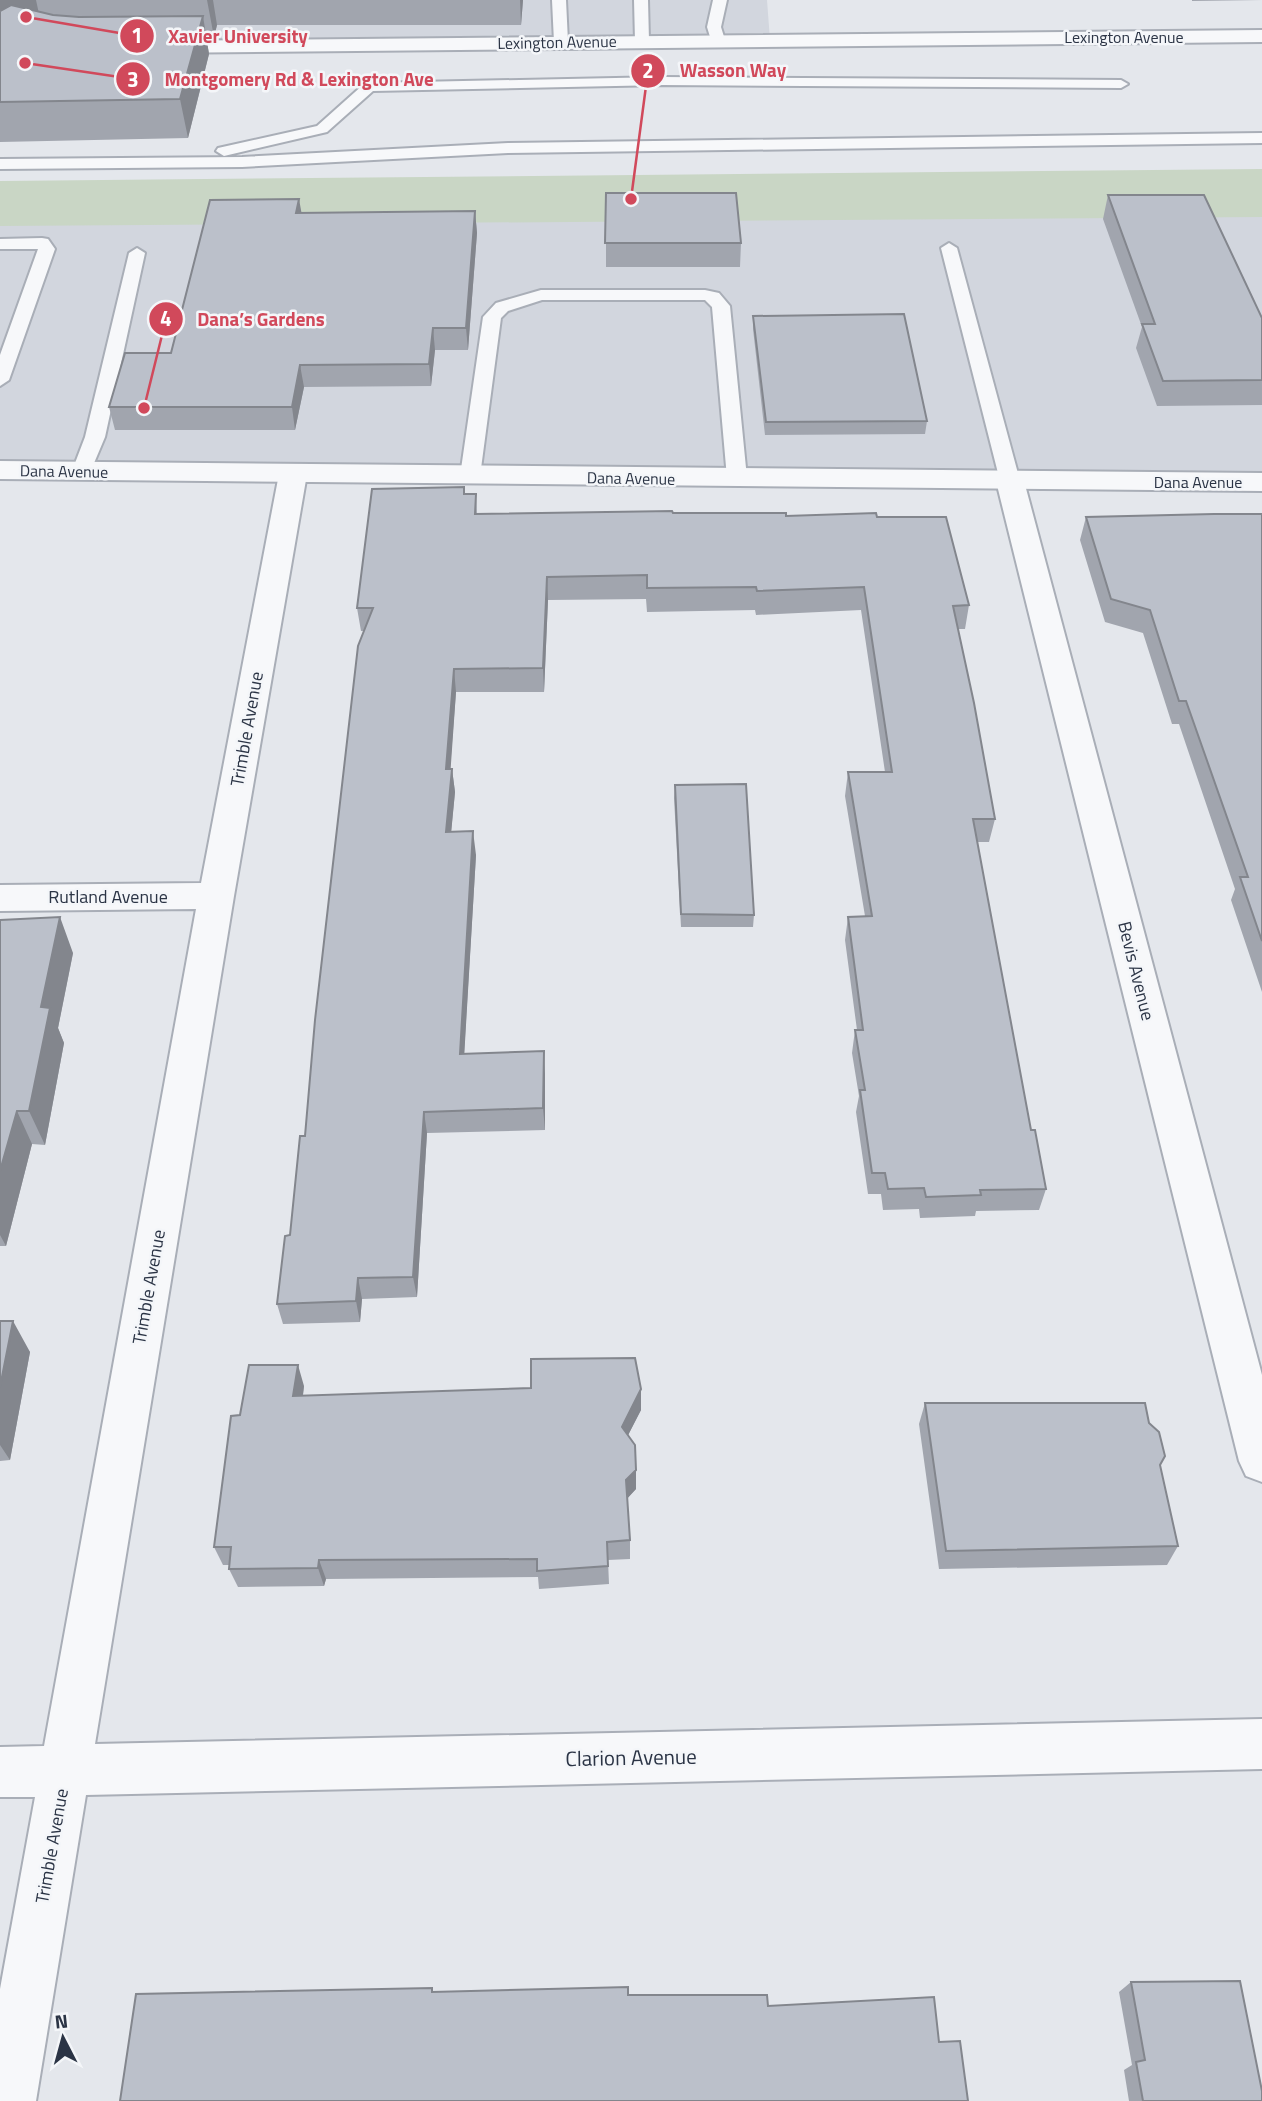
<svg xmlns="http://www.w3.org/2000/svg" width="1262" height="2101" viewBox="0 0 1262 2101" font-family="'Titillium Web',sans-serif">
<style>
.built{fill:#d2d6de}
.green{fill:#c9d6c5}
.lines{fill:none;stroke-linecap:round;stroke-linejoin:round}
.service-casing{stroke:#a9aeb7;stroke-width:4}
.minor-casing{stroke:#a9aeb7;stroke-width:4}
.tertiary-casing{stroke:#a9aeb7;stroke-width:4}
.service{fill:#f7f8fa;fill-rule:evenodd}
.minor{fill:#f7f8fa;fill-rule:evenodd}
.tertiary{fill:#f7f8fa;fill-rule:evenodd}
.wall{fill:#a1a5ae}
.shaded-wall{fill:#83868d}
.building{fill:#bbc0ca;stroke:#83868d;stroke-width:2}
.labels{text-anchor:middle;stroke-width:5;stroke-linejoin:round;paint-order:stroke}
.far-street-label{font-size:16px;fill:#2b3445;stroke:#f4f6f9}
.street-label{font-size:18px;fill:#2b3445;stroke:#f4f6f9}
.near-street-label{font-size:21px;fill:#2b3445;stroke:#f4f6f9}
.leader{fill:none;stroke:#d1495b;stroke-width:2.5}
.callout-dot{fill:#d1495b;stroke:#f4f6f9;stroke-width:2.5}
.mark-label{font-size:21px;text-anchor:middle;font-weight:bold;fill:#fff}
.callout-label{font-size:19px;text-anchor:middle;font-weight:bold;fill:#d1495b;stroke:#f4f6f9;stroke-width:5;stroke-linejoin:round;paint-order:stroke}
</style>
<rect width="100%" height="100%" fill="#e4e7ec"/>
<path class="built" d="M0 0H767L770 40 88 47Z
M1262 197V482L0 470V210Z"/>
<path class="green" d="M1262 169V217L0 226V181Z"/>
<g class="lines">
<g class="service-casing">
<path id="service" d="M552 0H566L568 42 566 45H556L554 42Z
M634 0H648L649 41 642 45 635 41Z
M713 0H727L721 27 725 40 718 44 711 40 707 27Z
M663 77 1121 80 1128 84 1121 88 663 85 373 91 327 132 224 156 216 151 218 148 317 126 364 84 369 83Z
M1262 133V143L508 153 242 167 0 169V159L242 157 508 143Z
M42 238 48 239 55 249 9 380 0 386V355L38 249H0V239Z
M949 243 957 248 1020 481 1017 485 1010 487 1000 481 941 248Z
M137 248 145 253 105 437 89 475H75L72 471 85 437 129 253Z
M541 290H705L719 293 730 306 747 478 744 482 737 484 727 478 712 307 705 300H542L508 311 501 318 480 476 470 482 463 480 460 476 483 317 496 303Z"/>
</g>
<g class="minor-casing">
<path id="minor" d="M1262 30V42L154 53 146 52 143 47 146 42 154 41Z
M293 465 303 468 307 474 234 896 95 1744 1262 1719V1769L86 1795 36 2101H0V1989L35 1797H0V1747L44 1746 196 909 0 911V885L201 883 279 474 283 468Z
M1010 472 1020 475 1024 481 1262 1375V1482L1246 1476 1239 1461 996 481 1000 475Z"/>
</g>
<g class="tertiary-casing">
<path id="tertiary" d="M0 461 1262 473V491L0 479Z"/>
</g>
<use href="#service" class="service"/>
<use href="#minor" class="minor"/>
<use href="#tertiary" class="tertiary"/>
</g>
<path class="wall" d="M0 0H523L521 25H217L214 37H206L209 54 188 138 0 142Z
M1192 0H1262L1192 1Z
M606 193 741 243 740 267H606Z
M1108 195 1262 318V405L1157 406 1136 348 1142 327 1103 219Z
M475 211 477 233 468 350H435L431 386 304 387 295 430H115L109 407 171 353 301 213Z
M753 316 927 421 925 434 765 435 753 329Z
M465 494H476L477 514 673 513 786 516 877 517 969 605 965 629H958L995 819 989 842H977L1031 1130 1046 1189 1039 1210 976 1211 975 1216 920 1218 919 1209 883 1210 881 1194H868L856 1112 859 1096 852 1053 855 1030H857L845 940 848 917 865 916 845 796 848 772H885L861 610 756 615 755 610 647 612 646 599 548 600 544 692H456L450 769H452L455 792 451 832 476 855 464 1054 545 1074V1130L427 1133 417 1297 362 1299 360 1322 283 1324 277 1304 290 1235 305 1136 364 631H361L357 608Z
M1262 514V992L1231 900 1235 889 1179 724H1172L1143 633 1105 622 1080 540 1086 517Z
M675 785 754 915 753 927H681L674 798Z
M0 920 73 953 58 1028 64 1043 45 1145 32 1144 6 1246H0Z
M0 1321 30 1352 10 1460 0 1461Z
M304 1386 303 1396 641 1389V1410L628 1435 636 1489 627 1498 630 1540V1559L608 1560 609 1584 539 1589 538 1577 326 1579 324 1586 238 1587 229 1569 230 1565H223L214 1547 240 1415Z
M925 1403 1149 1423 1160 1465 1178 1546 1167 1565 939 1569 919 1424Z
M1131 1982 1262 2101H1129L1124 2070 1132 2065 1119 1992Z"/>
<path class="shaded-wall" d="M0 0H36L39 14 0 36Z
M207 0H213L217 25 214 37Z
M520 0H523L521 25Z
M203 16 209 54 188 138 180 99Z
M299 199 303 221 296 213Z
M475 211 477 233 468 350 466 328Z
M433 328 435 350 431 386 429 364Z
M300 365 304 387 295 430 292 407Z
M547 577 548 600 544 692 543 668Z
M454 669 456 692 449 792 446 769Z
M452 769 455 792 449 855 446 832Z
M473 831 476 855 463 1076 460 1054Z
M60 917 73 953 58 1028 64 1043 45 1145 29 1111 41 1007Z
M544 1051 545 1074V1130L543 1108Z
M17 1111 32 1144 6 1246 0 1235V1171Z
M424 1112 427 1133 417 1297 413 1277Z
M358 1278 362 1299 360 1322 356 1301Z
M13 1321 30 1352 10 1460 0 1445V1387Z
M298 1365 304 1386 300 1416 293 1396Z
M641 1389V1410L622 1447V1427Z
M636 1470V1489L626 1500V1480Z
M319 1560 326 1579 324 1586 318 1568Z"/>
<path class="building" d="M11 5 53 15 79 17 203 16 180 99 0 102V11Z
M606 193H736L741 243H605Z
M1108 195H1204L1262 318V380L1163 381 1142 324H1155Z
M299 199 296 213 475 211 466 328H433L429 364 300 365 292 407H109L125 353H171L210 200Z
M904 314 927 421 766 422 753 316Z
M464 487V494H476L475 514 672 511 673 513H786V516L876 513 877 517H946L969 605 953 606 974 703 995 819H973L1031 1130H1035L1046 1189 980 1190 981 1195 926 1197 924 1188 888 1189 885 1173H872L860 1090H865L855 1030H863L848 917 872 916 848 772H892L864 587 757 591 756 587 647 588V575L547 577 543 668 454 669 446 769H452L446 832 473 831 460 1054 544 1051 543 1108 424 1112 413 1277 358 1278 356 1301 277 1304 285 1236 290 1235 300 1136H305L315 1020 358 646 373 608H357L372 489Z
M1214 514H1262V941L1240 877H1248L1186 701H1179L1150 610 1111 599 1086 517Z
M746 784 754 915 681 914 675 785Z
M60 917 41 1007 50 1008 29 1111H17L0 1171V920Z
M0 1321H13L0 1387Z
M635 1358 641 1389 622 1427 635 1445 636 1470 626 1480 630 1540 607 1542 608 1566 537 1571V1559L319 1560 318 1568 229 1569 231 1547H214L231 1416 240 1415 249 1365H298L293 1396 531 1388V1359Z
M925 1403H1145L1149 1423 1159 1432 1165 1456 1160 1465 1178 1546 946 1551Z
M1240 1981 1262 2091V2101H1143L1136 2062 1145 2060 1131 1982Z
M628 1987V1995H767L768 2006 934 1997 939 2042 960 2041 968 2101H120L136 1994 432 1988V1992Z"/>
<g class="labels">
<g class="far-street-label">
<text x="1124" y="43">Lexington Avenue</text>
<text transform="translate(557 42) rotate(-1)" y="6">Lexington Avenue</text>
<text transform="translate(64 471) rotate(1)" y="6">Dana Avenue</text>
<text transform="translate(631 478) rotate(1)" y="6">Dana Avenue</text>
<text x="1198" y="488">Dana Avenue</text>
</g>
<g class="street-label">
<text transform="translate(247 729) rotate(-80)" y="6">Trimble Avenue</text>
<text x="108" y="903">Rutland Avenue</text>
<text transform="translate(1136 971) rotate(76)" y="6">Bevis Avenue</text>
<text transform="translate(149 1287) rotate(-80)" y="6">Trimble Avenue</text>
<text transform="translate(52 1846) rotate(-80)" y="6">Trimble Avenue</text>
</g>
<g class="near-street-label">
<text transform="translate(631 1758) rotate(-1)" y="7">Clarion Avenue</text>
</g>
</g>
<path class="leader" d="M26 17L137 36M631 199L648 71M25 63L133 79M144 408L166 319"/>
<g class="callout-dot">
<circle cx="26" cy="17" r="7"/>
<circle cx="631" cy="199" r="7"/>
<circle cx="25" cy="63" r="7"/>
<circle cx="144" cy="408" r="7"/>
<circle cx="137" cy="36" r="18"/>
<circle cx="648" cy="71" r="18"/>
<circle cx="133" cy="79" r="18"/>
<circle cx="166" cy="319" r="18"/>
</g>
<g class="mark-label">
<text x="137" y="43">1</text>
<text x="648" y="78">2</text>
<text x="133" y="87">3</text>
<text x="166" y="326">4</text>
</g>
<g class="callout-label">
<text x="238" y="43">Xavier University</text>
<text x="733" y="77">Wasson Way</text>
<text x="299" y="86">Montgomery Rd &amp; Lexington Ave</text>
<text x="261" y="326">Dana’s Gardens</text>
</g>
<g transform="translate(63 2038) rotate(354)" stroke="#f4f6f9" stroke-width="5" paint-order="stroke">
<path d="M0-5L12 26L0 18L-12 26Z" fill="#2b3445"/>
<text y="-10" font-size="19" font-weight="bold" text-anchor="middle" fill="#2b3445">N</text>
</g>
</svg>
